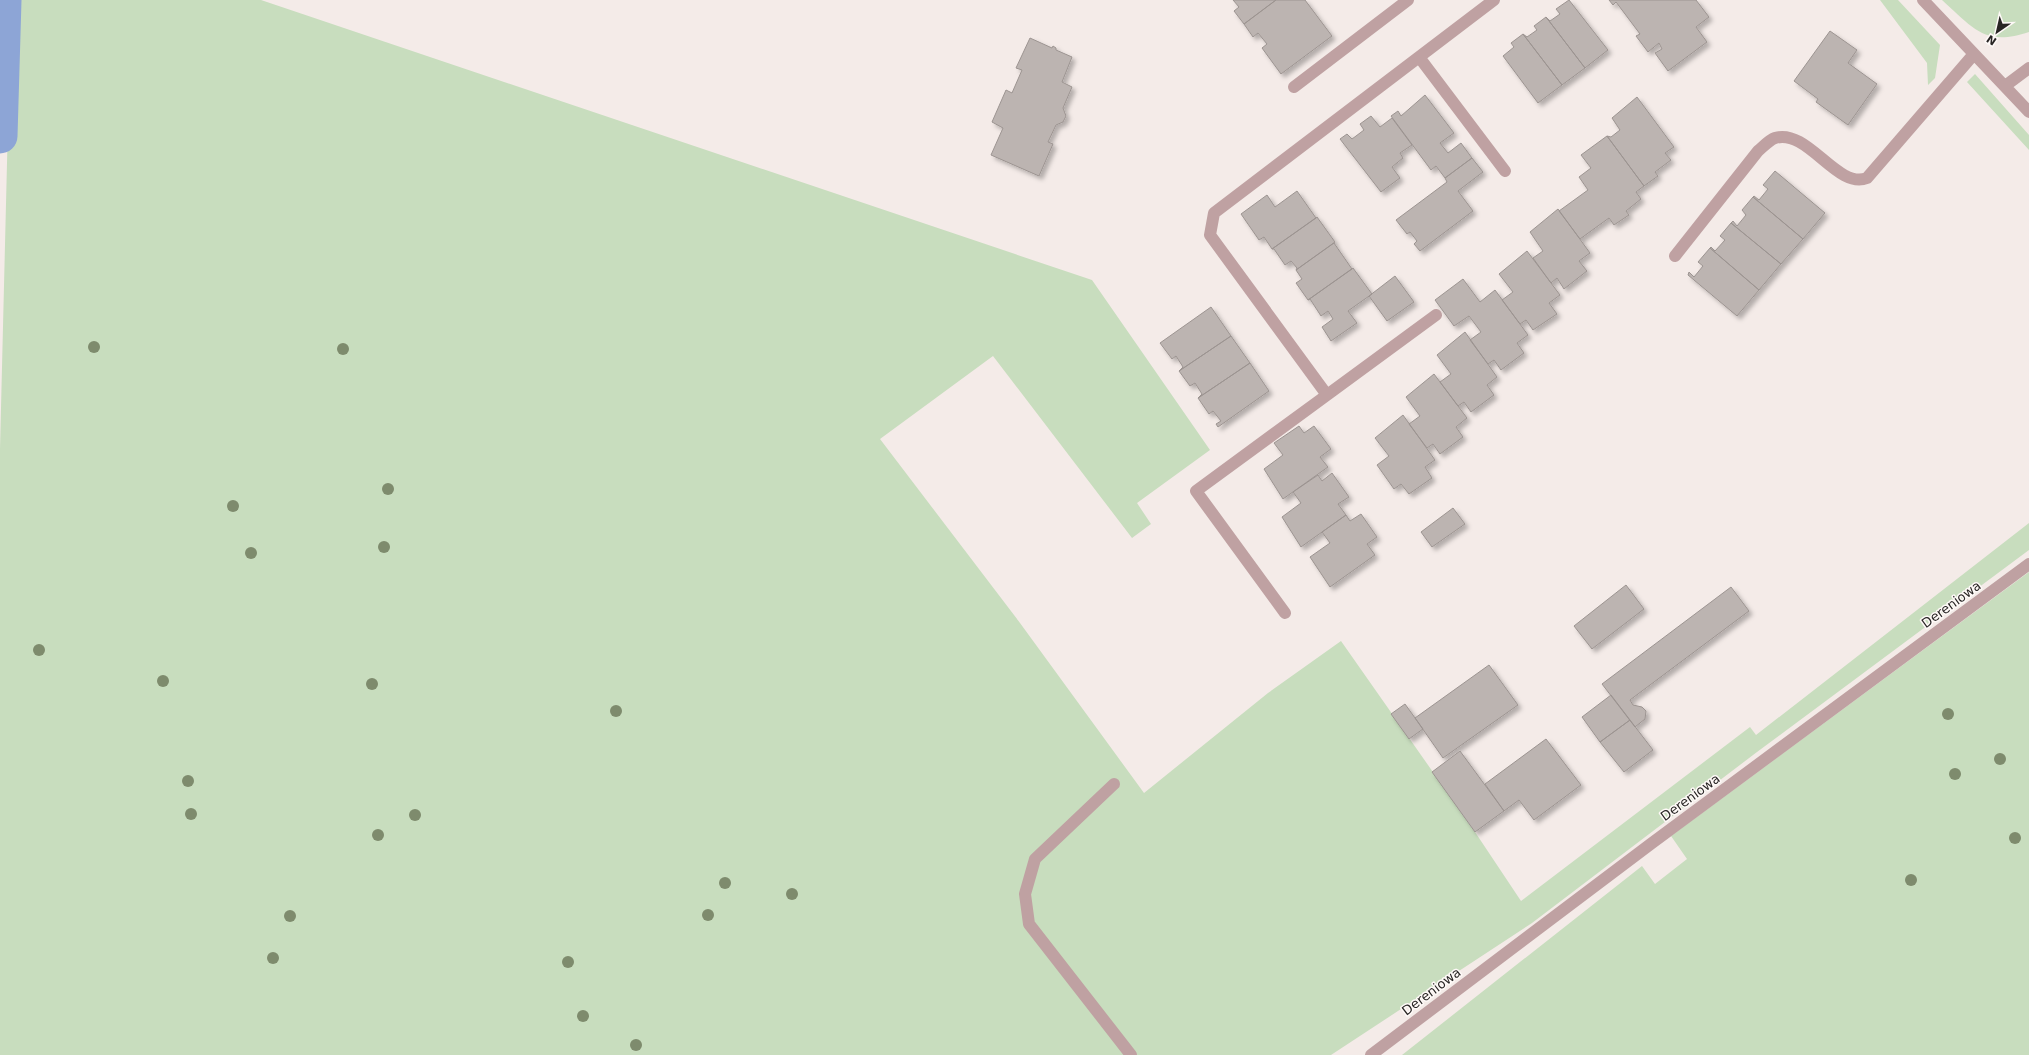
<svg xmlns="http://www.w3.org/2000/svg" width="2029" height="1055" viewBox="0 0 2029 1055" font-family="'DejaVu Sans',sans-serif">
<style>
.green{fill:#c8ddbe}
.lines{fill:none;stroke-linecap:round;stroke-linejoin:round}
.canal{stroke:#8da5d6;stroke-width:35}
.building{fill:#bcb4b1;stroke:#9c9491;filter:url(#shadow)}
.minor{stroke:#bfa1a2;stroke-width:12}
.tree{fill:#7e8b6d}
.labels{text-anchor:middle;stroke-width:3;stroke-linejoin:round;paint-order:stroke}
.street-label{font-size:13px;fill:#282524;stroke:#fef9f7}
</style>
<defs>
<filter id="shadow"><feDropShadow dx="3.5" dy="3.5" stdDeviation="2" flood-color="#0004"/></filter>
</defs>
<rect width="100%" height="100%" fill="#f4ebe8"/>
<path class="green" d="M11 0H261L1092 280 1210 450 1137 503 1151 524 1132 538 993 356 880 439 1020 623 1144 793 1268 693 1341 641 1475 832 1521 901 1750 727 1756 735 2029 523V550L1757 752 1532 923 1331 1055H0V449Z
M1880 0H1898L1940 45 1935 78 1928 85 1927 63Z
M1942 0H2029V32C1985 47 1973 28 1942 0Z
M1975 74 2029 135V150L1967 82Z
M2029 572V1055H1402L1642 866 1655 884 1687 859 1671 836Z"/>
<g class="lines">
<path class="canal" d="M0 136 4 0"/>
</g>
<path class="building" d="M1233 0H1276L1244 24 1234 11 1239 7Z
M1276 0H1305L1332 36 1281 74 1262 48 1267 44 1258 33 1253 37 1244 24Z
M1569 0 1608 50 1585 68 1546 17 1550 21 1560 14 1556 9Z
M1609 0H1696L1709 17 1696 27 1707 42 1668 71 1655 53 1662 49 1659 43 1648 52 1636 36 1640 34 1616 2 1613 5Z
M1546 17 1585 68 1562 85 1523 34 1527 37 1537 30 1534 26Z
M1830 31 1857 50 1848 63 1877 84 1848 125 1816 102 1818 99 1794 81Z
M1523 34 1562 85 1538 103 1503 56 1514 47 1511 43Z
M1030 38 1052 48 1053 46 1056 48V50L1072 57 1062 82 1072 87 1063 108 1066 116 1063 122 1056 125 1048 142 1053 144 1039 176 991 155 1003 128 992 122 1006 90 1012 93 1022 70 1016 68Z
M1425 95 1454 133 1440 143 1448 153 1461 143 1472 158 1445 178 1436 166 1431 170 1391 116 1398 111 1401 116Z
M1637 97 1674 147 1665 153 1671 160 1655 172 1658 176 1644 186 1607 136 1611 137 1620 130 1612 118Z
M1371 116 1380 127 1392 118 1412 145 1400 153 1403 158 1392 167 1400 178 1381 192 1340 139 1347 134 1352 139 1364 130 1360 124Z
M1607 136 1644 186 1636 192 1641 199 1626 211 1629 215 1614 225 1609 218 1580 239 1559 211 1588 190 1579 177 1591 168 1581 155Z
M1472 158 1483 172 1458 191 1473 211 1420 251 1414 244 1417 241 1410 232 1407 234 1396 220 1447 182 1445 178Z
M1775 171 1825 213 1803 239 1753 197 1754 196 1759 200 1768 189 1763 185Z
M1297 191 1316 218 1272 249 1264 237 1259 240 1241 214 1267 195 1275 207Z
M1753 197 1803 239 1781 264 1731 223 1733 221 1737 226 1746 215 1742 210Z
M1558 209 1590 253 1579 261 1587 271 1564 289 1557 278 1551 283 1533 258 1543 251 1530 232Z
M1317 217 1335 242 1296 270 1297 268 1291 261 1285 265 1274 249H1272Z
M1731 223 1781 264 1759 290 1710 248 1711 247 1715 251 1725 240 1720 236Z
M1334 243 1352 269 1308 300 1296 283 1302 279 1296 270Z
M1710 248 1759 290 1737 316 1688 275 1689 272 1694 277 1703 266 1698 262Z
M1527 251 1560 295 1549 303 1557 314 1533 330 1526 320 1520 324 1502 300 1513 292 1499 274Z
M1353 268 1372 294 1348 311 1357 323 1331 341 1322 327 1333 319 1328 311 1321 316 1310 299 1308 300Z
M1395 276 1414 302 1387 321 1369 296Z
M1463 279 1480 302 1495 290 1528 335 1517 343 1524 353 1501 370 1494 360 1488 364 1470 340 1481 332 1469 316 1454 326 1435 300Z
M1211 307 1231 336 1179 371 1183 367 1176 356 1172 359 1160 343Z
M1465 332 1497 377 1487 385 1494 395 1471 412 1464 402 1458 406 1440 382 1451 374 1437 355Z
M1231 336 1250 363 1198 398 1202 394 1195 383 1190 386 1179 371Z
M1250 363 1269 391 1218 427 1216 424 1221 421 1213 411 1209 414 1198 398Z
M1434 374 1467 418 1456 427 1463 437 1440 454 1433 444 1427 448 1409 424 1420 416 1406 397Z
M1403 415 1435 460 1425 467 1432 478 1409 494 1401 484 1394 489 1377 465 1389 456 1375 438Z
M1299 426 1304 433 1314 426 1331 449 1320 457 1328 467 1283 499 1264 469 1283 455 1274 443Z
M1332 473 1349 497 1338 504 1346 515 1301 547 1282 517 1301 503 1293 492 1318 475 1322 481Z
M1453 508 1465 524 1432 547 1421 532Z
M1361 514 1377 537 1367 544 1375 555 1330 587 1310 557 1330 543 1322 532 1346 515 1350 521Z
M1626 585 1644 609 1592 649 1574 626Z
M1731 587 1749 611 1630 700 1633 705 1642 707 1646 711 1645 719 1635 727 1602 684Z
M1489 665 1518 705 1443 758 1415 718Z
M1611 695 1630 720 1600 742 1582 717Z
M1405 704 1423 729 1409 739 1391 714Z
M1630 720 1653 750 1624 772 1600 742Z
M1546 739 1581 785 1534 820 1519 800 1504 811 1485 784Z
M1460 751 1504 811 1475 832 1432 772Z"/>
<g class="lines">
<path class="minor" d="M1923 0 2029 112
M1419 57 1505 171
M2005 86 2029 68
M1294 87 1408 0
M1675 256 1758 151C1763 147 1769 140 1775 138 1808 128 1837 190 1867 178L1974 54
M1327 395 1436 315
M1285 613 1196 491 1327 395 1210 235 1214 213 1494 0
M1114 784 1035 859 1025 894 1029 924 1131 1055
M1371 1055 1652 843 2029 564"/>
</g>
<g class="tree">
<circle cx="94" cy="347" r="6"/>
<circle cx="343" cy="349" r="6"/>
<circle cx="388" cy="489" r="6"/>
<circle cx="233" cy="506" r="6"/>
<circle cx="384" cy="547" r="6"/>
<circle cx="251" cy="553" r="6"/>
<circle cx="39" cy="650" r="6"/>
<circle cx="163" cy="681" r="6"/>
<circle cx="372" cy="684" r="6"/>
<circle cx="616" cy="711" r="6"/>
<circle cx="1948" cy="714" r="6"/>
<circle cx="2000" cy="759" r="6"/>
<circle cx="1955" cy="774" r="6"/>
<circle cx="188" cy="781" r="6"/>
<circle cx="191" cy="814" r="6"/>
<circle cx="415" cy="815" r="6"/>
<circle cx="378" cy="835" r="6"/>
<circle cx="2015" cy="838" r="6"/>
<circle cx="1911" cy="880" r="6"/>
<circle cx="725" cy="883" r="6"/>
<circle cx="792" cy="894" r="6"/>
<circle cx="708" cy="915" r="6"/>
<circle cx="290" cy="916" r="6"/>
<circle cx="273" cy="958" r="6"/>
<circle cx="568" cy="962" r="6"/>
<circle cx="583" cy="1016" r="6"/>
<circle cx="636" cy="1045" r="6"/>
</g>
<g class="labels">
<g class="street-label">
<text transform="translate(1951 604) rotate(-36)" y="5">Dereniowa</text>
<text transform="translate(1690 797) rotate(-36)" y="5">Dereniowa</text>
<text transform="translate(1431 991) rotate(-37)" y="5">Dereniowa</text>
</g>
</g>
<g transform="translate(1997 32) rotate(214)" stroke="#fef9f7" stroke-width="3" paint-order="stroke">
<path d="M0-3L7 15L0 10L-7 15Z" fill="#282524"/>
<text y="-6" font-size="11" font-weight="bold" text-anchor="middle" fill="#282524">N</text>
</g>
</svg>
